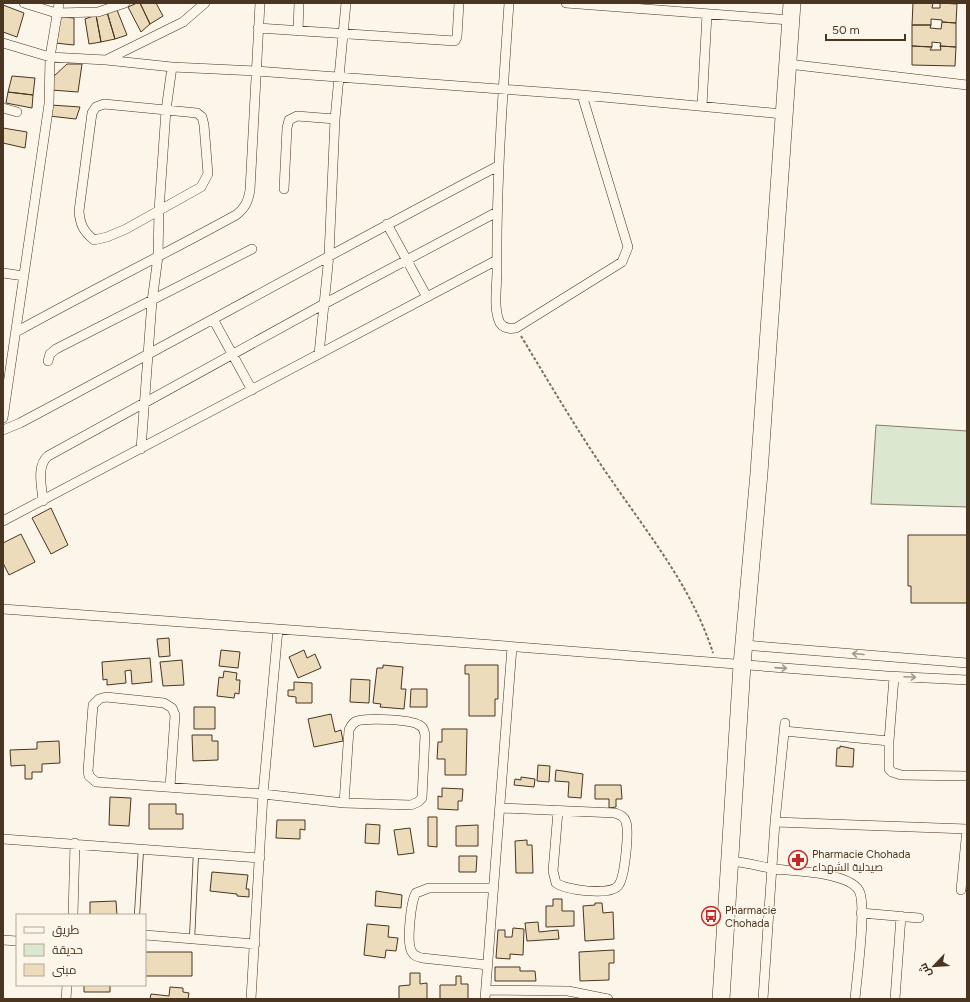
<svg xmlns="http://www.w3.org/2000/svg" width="970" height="1002" viewBox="0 0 970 1002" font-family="Figtree,Cairo,sans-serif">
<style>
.green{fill:#dce7d0;stroke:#887966}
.building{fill:#ecdcbc;stroke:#4a3520}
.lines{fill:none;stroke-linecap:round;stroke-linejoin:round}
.lane-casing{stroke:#4a3520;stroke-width:6}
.street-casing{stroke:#4a3520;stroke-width:10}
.highway-casing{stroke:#4a3520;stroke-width:18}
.path{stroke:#7f6f5c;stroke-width:2;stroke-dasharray:3 2;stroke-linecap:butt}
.lane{stroke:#fbf6e9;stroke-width:4.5}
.street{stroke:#fbf6e9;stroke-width:9}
.highway{stroke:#fbf6e9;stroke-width:17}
.oneway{stroke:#a29684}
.labels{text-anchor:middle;stroke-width:3;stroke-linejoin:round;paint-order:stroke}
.poi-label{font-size:11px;fill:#4a3520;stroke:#fbf6e9;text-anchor:start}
</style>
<rect width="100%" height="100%" fill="#fbf6e9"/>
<path class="green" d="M876 425 967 431V507L871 504Z"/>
<path class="building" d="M137 3H140L150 24 141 32 128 7Z
M140 3H156L163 16 150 24Z
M913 3H933L932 8H940V3L957 4 956 23 942 22V20L931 19V25H912Z
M3 5 24 13 17 37 3 32Z
M117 10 127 35 115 39 107 12Z
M107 12 115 39 101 42 96 15Z
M96 15 101 42 89 44 85 19Z
M61 17 74 18V45L55 43Z
M942 22 956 23V47L940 46 941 43 932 42V47L912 46V25H931L930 28 941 29Z
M912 46 932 47 930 50H941L940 46 956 47 955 66 912 65Z
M67 64H82L78 92 51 90 53 77Z
M12 76 35 78 33 95 8 92Z
M8 92 33 95 32 108 6 103Z
M51 105 80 107 76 119 49 116Z
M3 128 27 132 25 148 3 143Z
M51 508 68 545 51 554 32 518Z
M21 534 35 562 9 575 3 563V543Z
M908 535H967V603H911V586H908Z
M169 638 170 656 159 657 157 639Z
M221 650 240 652 238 668 219 666Z
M304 650 307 658 315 654 321 668 298 678 289 657Z
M150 658 152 682 132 684 131 670 125 671 126 683 107 685V679L103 680 102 662Z
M182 660 184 685 163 686 160 662Z
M383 665 403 667 401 689H406L404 709 380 707 381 704 373 703 377 668H383Z
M465 665H498V699H495V716H469V674H465Z
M224 671 237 673 236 680H240L239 694 235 693 234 698 217 696 219 677 223 678Z
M351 679 370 680 369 703 350 702Z
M294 682 312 683V703H296V697L288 696V690H294Z
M411 689H427V707H410Z
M194 707H215V729H194Z
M331 714 335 732 341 730 343 741 314 747 308 719Z
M442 729H467L466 775H445V759H437L438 742H442Z
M192 735H212V741H218V760L193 761Z
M59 741 60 763 42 764V772H32V779H25V765L11 766 10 750 37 749V742Z
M840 746 854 749 853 767 836 766 837 748H840Z
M538 765 550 766 549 782 537 781Z
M556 770 583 774 581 798 568 797 569 782 555 781Z
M521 777 535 779 534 787 514 785 515 779 521 780Z
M595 785H621L622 799H616V807L609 808V799H595Z
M442 788 463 789 462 801H458V810L438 809V796L442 797Z
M110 797 131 798 129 826 109 825Z
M149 804H176V814H183V829H149Z
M428 817H437V847L428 846Z
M277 820H305V830L300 829V839L276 838Z
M366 824 380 825 379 844 365 843Z
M478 825V846H456V826Z
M410 828 414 853 398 855 394 830Z
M527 840V845H532L533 873H516L515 841Z
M459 856H477L476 872H459Z
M212 872 248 875 246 889H249V897L237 896V894L210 891Z
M376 891 402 895 401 908 375 906Z
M553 899H562V911H574V926L546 927V906H553Z
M116 901 117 915H90V902Z
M595 903H602L603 913 613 912 614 939 585 941 583 906 595 905Z
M538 922 539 932 558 930 559 939 527 941 525 923Z
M367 924 389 926 388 937 398 938 396 951 386 950 385 958 364 955Z
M513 928 524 929 523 955 510 954V959L496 958 498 930H505V937H512Z
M614 950V963H609V980L580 981 579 952Z
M145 952H192V976H145Z
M495 967H520V971H535L536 981H495Z
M410 973H420V984L427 983V999H399V986L410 985Z
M456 976H461V984H468V999H440V985H456Z
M84 985H110V992H84Z
M170 987 183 988V992L189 993 188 999H150L151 994 169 996Z"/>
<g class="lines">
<g class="lane-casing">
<path id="lane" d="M137 915 141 849
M192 939 196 853"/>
</g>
<g class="street-casing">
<path id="street" d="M24 3 56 13 98 12 125 3
M509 3C503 92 496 182 497 271 497 287 493 309 500 323 504 329 510 329 516 328L622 262 628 247 582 95 783 114
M566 3 790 20
M258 28 455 41 457 37 459 3
M298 31 299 3
M3 43 50 57 106 60 172 67 256 71 582 95
M106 60 183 22 205 3
M788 64 967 85
M104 104 197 113 202 117 204 125 208 174 201 187 126 229 107 237 94 240C83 231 80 224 79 211L92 113 96 107Z
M702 106 707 14
M3 108 17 112
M284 189 287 128 289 120 297 116 335 119
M387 224 427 297
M3 273 24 276
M213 319 252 390
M16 332C88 292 163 255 236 215 245 208 248 202 250 190L260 3
M319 354 329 255 335 119 346 3
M48 361 50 354 56 349 252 249
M3 418 49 104 50 57 59 3
M3 430 20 423C180 338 338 250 498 166
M141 449 152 301 158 257 159 210 166 110 172 67
M43 501C42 487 36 466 48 456L324 304 497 212
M3 521 497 260
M3 609 442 641 887 676 967 680
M744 645 967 663
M894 677 889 741V769L892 772 901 775 967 776
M784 731 889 741
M170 787 175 715 172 708 164 703 106 697 99 699 93 705 88 771 89 776 96 782 263 794 344 803 411 805 418 802 422 798 425 735C424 731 424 727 419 725 409 719 368 718 357 721 352 723 351 726 349 730L344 803
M500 808 615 813C620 815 624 816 626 822 629 832 625 878 618 886 609 896 566 890 556 883L553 871 558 811
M775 822 967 829
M3 839 260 858
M729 861C745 862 759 866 774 869 793 871 853 872 860 893 866 911 857 976 855 999
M961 890 967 829
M861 913 919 918
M73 915 75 843
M145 935 255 944
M3 940 17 941
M488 965 422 958C418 957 414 956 412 952 406 944 411 901 416 893L429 888H493
M486 990 568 991 608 999
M66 999 67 985
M251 999 263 794 278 629
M485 999 512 647
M763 999 775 822 785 723
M895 999 901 916"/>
</g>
<g class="highway-casing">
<path id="highway" d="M721 999 742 665 759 473 792 3"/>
</g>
<path class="path" d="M521 336C550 384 578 432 610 478 648 534 692 587 713 653"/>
<use href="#lane" class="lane"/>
<use href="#street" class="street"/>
<use href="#highway" class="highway"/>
</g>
<defs><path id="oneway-shaft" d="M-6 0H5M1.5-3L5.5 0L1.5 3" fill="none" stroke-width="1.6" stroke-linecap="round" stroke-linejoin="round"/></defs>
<g class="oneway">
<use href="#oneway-shaft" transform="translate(858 654) rotate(-175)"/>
<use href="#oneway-shaft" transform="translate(781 668) rotate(4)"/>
<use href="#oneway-shaft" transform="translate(910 677) rotate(3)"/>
</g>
<defs>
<g id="pharmacy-ring" transform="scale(1)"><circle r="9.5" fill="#fbf6e9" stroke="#c62828" stroke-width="1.5"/><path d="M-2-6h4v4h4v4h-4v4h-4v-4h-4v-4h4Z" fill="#c62828"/></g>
<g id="bus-ring" transform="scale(1)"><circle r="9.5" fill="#fbf6e9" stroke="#c62828" stroke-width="1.5"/><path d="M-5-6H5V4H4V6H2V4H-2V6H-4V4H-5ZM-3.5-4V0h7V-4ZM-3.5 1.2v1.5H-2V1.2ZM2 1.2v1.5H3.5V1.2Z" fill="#c62828"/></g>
</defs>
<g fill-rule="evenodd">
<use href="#pharmacy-ring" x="798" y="860"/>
<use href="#bus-ring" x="711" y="916"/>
</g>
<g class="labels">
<g class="poi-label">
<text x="812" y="858">Pharmacie Chohada<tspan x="812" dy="13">صيدلية الشهداء</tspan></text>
<text x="725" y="914">Pharmacie<tspan x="725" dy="13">Chohada</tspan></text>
</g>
</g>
<rect width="970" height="1002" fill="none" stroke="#4a3520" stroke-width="8"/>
<rect x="16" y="914" width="130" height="72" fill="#fbf6e9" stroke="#b4a999"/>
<rect x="24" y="927" width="20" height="6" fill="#fbf6e9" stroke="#b4a999"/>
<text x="52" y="934" font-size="12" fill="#4a3520">طريق</text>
<rect x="24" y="944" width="20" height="12" fill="#dce7d0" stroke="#b4a999"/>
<text x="52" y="954" font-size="12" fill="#4a3520">حديقة</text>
<rect x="24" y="964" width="20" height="12" fill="#ecdcbc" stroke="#b4a999"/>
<text x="52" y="974" font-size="12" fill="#4a3520">مبنى</text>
<g transform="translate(934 966) rotate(245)" stroke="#fbf6e9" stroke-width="3" paint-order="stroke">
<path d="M0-3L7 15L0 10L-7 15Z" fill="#4a3520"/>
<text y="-6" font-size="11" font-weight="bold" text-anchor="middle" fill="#4a3520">ش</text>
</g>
<path d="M826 34v6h79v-6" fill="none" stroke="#4a3520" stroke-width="2"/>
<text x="832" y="34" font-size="12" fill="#4a3520" stroke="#fbf6e9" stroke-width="3" paint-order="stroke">50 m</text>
</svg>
